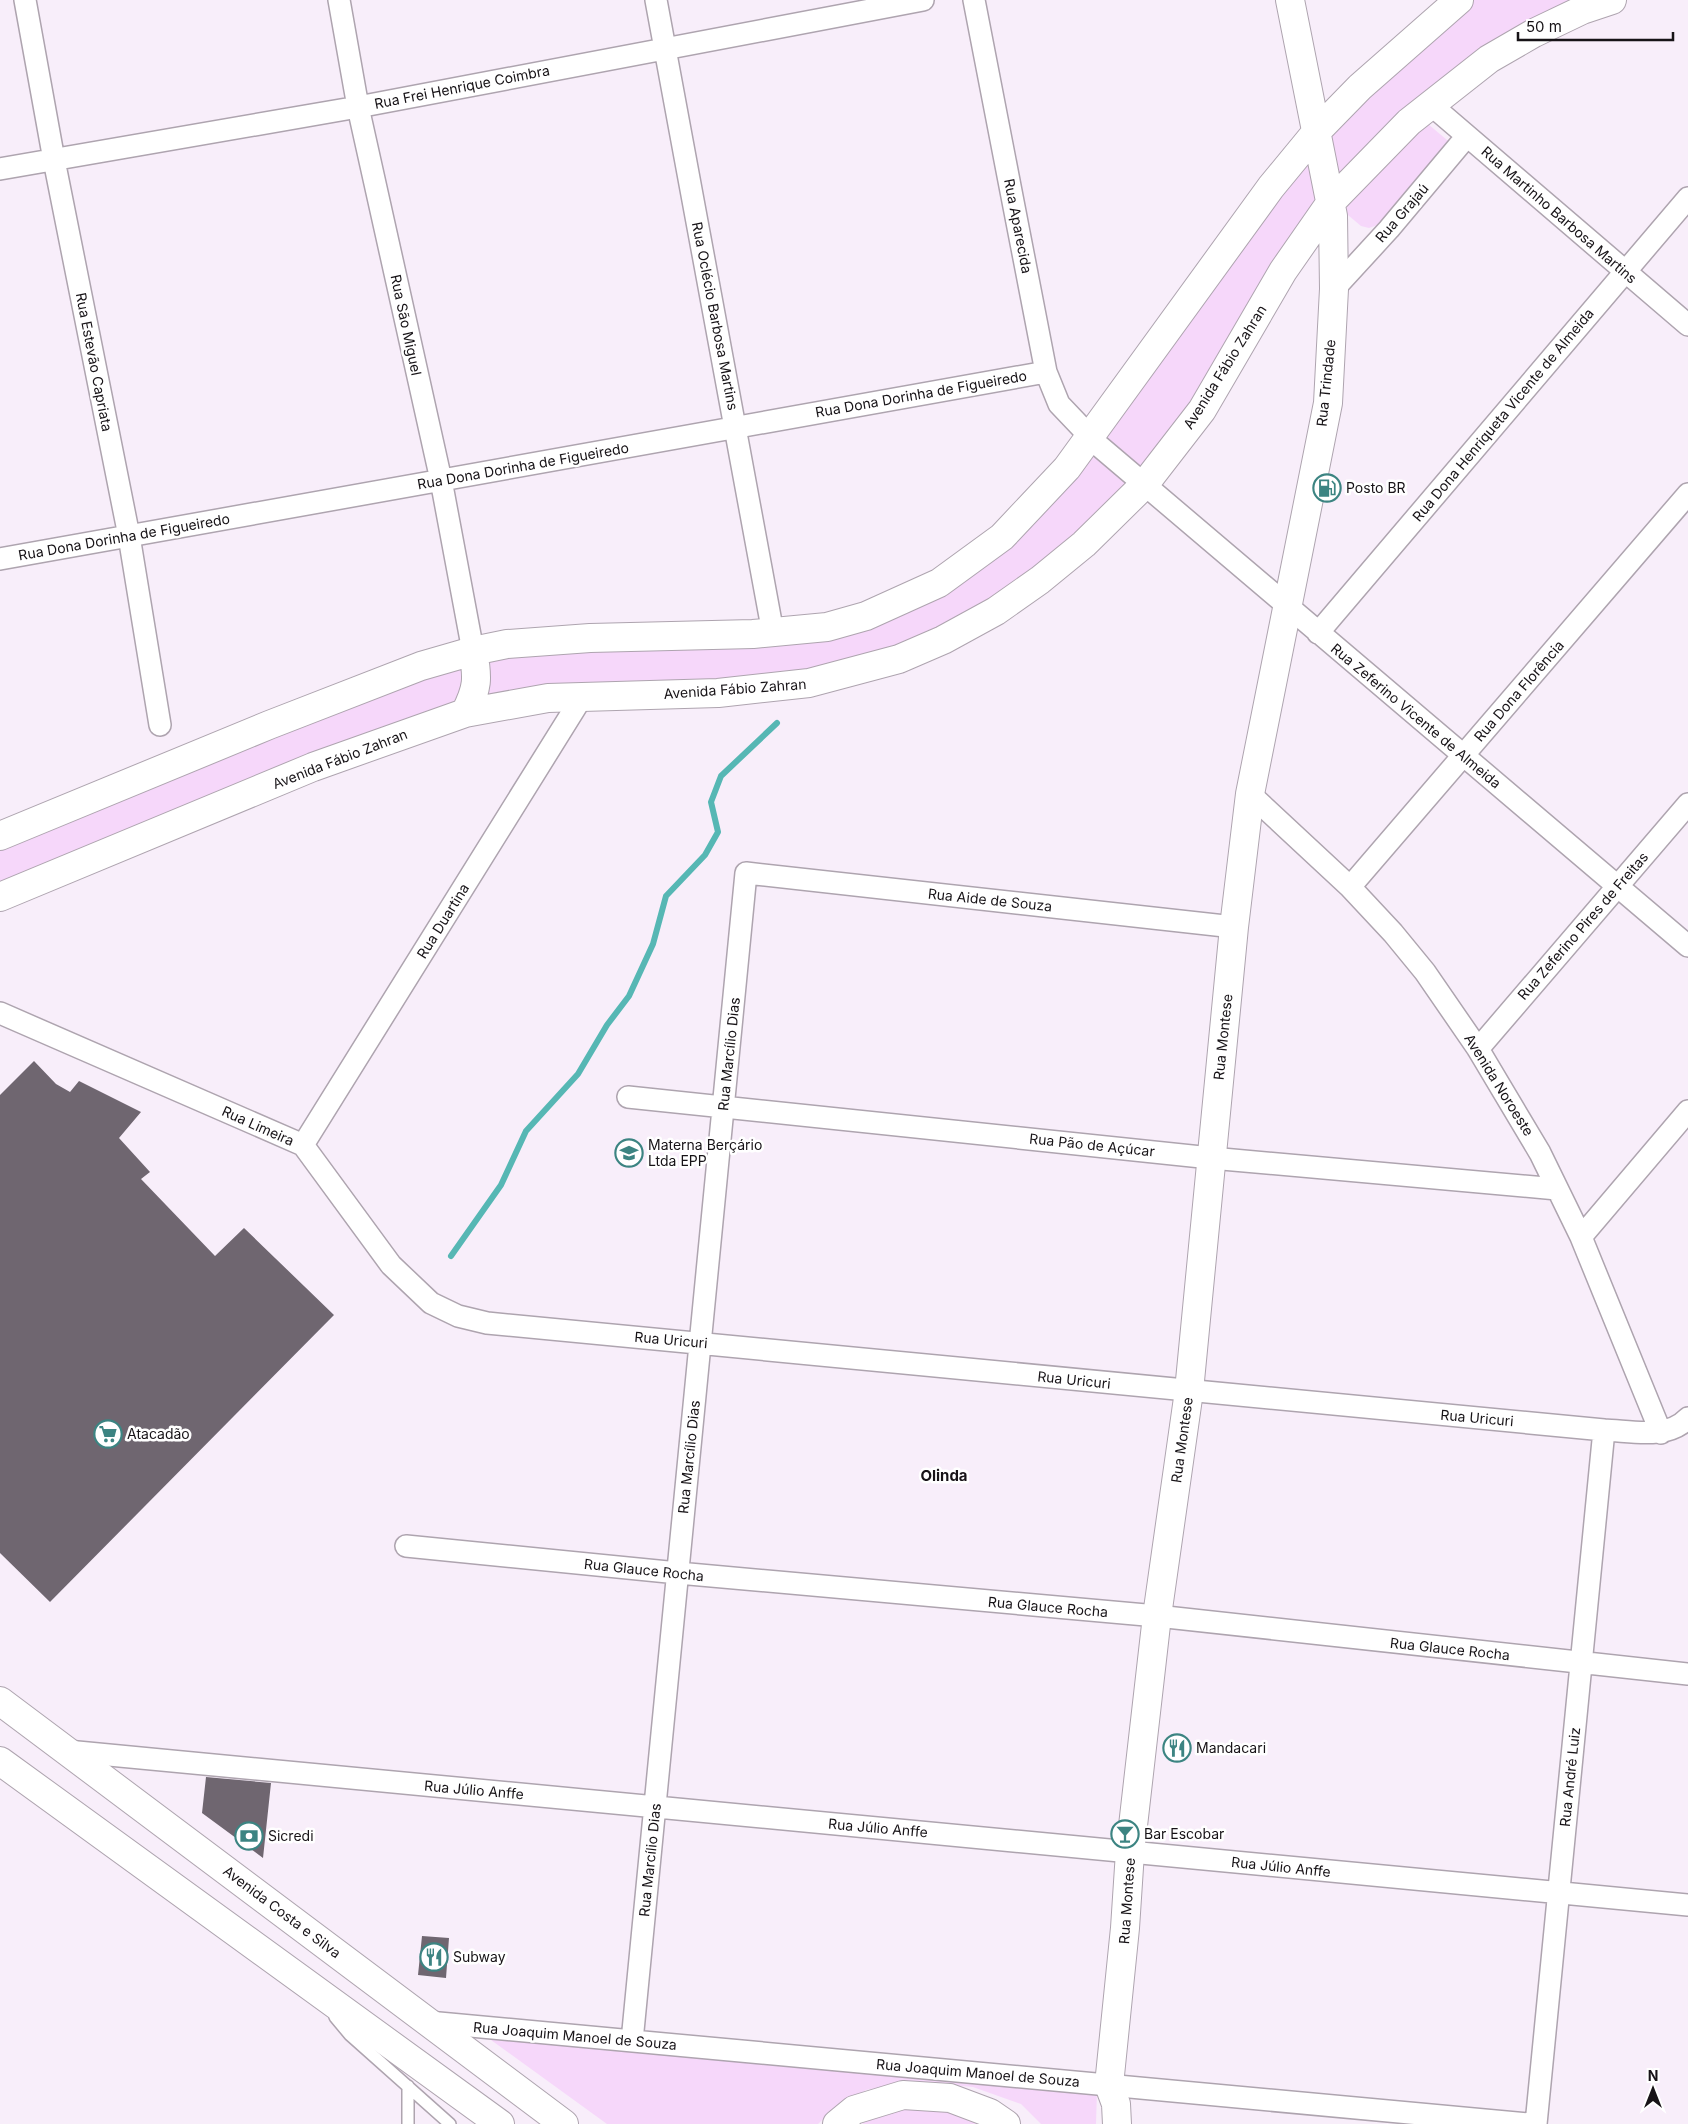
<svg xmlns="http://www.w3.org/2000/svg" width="1688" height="2124" viewBox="0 0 1688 2124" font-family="Inter,sans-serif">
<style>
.green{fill:#f6d7fa}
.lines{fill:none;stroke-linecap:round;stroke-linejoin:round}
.stream{stroke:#56b7b4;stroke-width:6}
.building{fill:#6f6670}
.service-casing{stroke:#aea4af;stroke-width:14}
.minor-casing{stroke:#aea4af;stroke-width:24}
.secondary-casing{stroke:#aea4af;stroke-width:30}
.primary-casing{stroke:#aea4af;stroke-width:30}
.service{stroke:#fff;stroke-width:11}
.minor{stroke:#fff;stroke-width:21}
.secondary{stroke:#fff;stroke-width:28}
.primary{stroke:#fff;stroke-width:28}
.labels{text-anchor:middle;stroke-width:5;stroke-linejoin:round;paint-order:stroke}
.street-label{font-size:14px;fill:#171317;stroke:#fff}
.poi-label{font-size:14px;fill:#171317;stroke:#fff;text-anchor:start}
.neighbourhood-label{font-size:15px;font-weight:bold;fill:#171317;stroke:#fff}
</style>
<rect width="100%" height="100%" fill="#f8eefa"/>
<path class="green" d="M1471 0H1575L1332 189 1321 137Z
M1422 119 1453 145 1389 221 1369 228 1361 226 1342 210Z
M1314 144 1324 201 1222 361 1141 475 1099 440Z
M1090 452 1131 482 1082 536 942 634 808 676 544 691 0 889V847L273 734 470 660 869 624Z
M484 2035 1097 2091 1096 2124H1041L1021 2104 973 2087 930 2083 896 2084 866 2090 829 2113 818 2124H607Z
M910 2105 945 2107 988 2124H862L879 2113Z"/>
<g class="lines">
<path class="stream" d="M451 1256 501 1185 526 1131 578 1074 607 1025 629 996 653 944 666 896 705 855 718 832 711 802 721 776 777 723"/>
</g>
<path class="building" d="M34 1061 56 1084 70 1092 79 1081 141 1112 119 1138 150 1172 141 1179 215 1256 244 1228 334 1315 50 1602 0 1553V1095Z
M206 1777 271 1783 263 1858 202 1813Z
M422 1936 449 1938 446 1978 418 1975Z"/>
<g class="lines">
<g class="service-casing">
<path id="service" d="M335 2017 350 2035 450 2124
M408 2124V2086"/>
</g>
<g class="minor-casing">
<path id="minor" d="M25 0 54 160 129 536 160 725
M339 0 358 107 441 480 473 651
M656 0 773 633
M974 0 1046 372 1059 404 1098 445 1688 946
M1430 104 1688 325
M0 169 358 107 923 0
M1334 289 1389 229 1467 136
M0 559 1046 372
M1318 633 1688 198
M1250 794 1350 887 1393 933 1425 972 1478 1049 1540 1153 1581 1237 1661 1433
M1350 887 1688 494
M0 1013 303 1145 391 1265 431 1303 458 1316 487 1323 1604 1430C1632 1431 1667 1440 1688 1418
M1478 1049 1688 804
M628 1097 1211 1158 1557 1189
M303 1145 582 697
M1581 1237 1688 1111
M406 1546 678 1573 1157 1616 1688 1674
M67 1751 1688 1905
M428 2022 1528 2124
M632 2041 746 873 1234 927
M1536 2124 1604 1430"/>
</g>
<g class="secondary-casing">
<path id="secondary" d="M465 713C478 688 478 678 473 651
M0 836 269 725 421 666 473 651 507 644 590 638 753 634 827 627 866 616 939 583 1002 537 1067 468 1271 187 1318 130 1360 87 1459 0
M0 897 313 767 465 713 548 698 718 693 809 683 899 659 943 640 996 611 1040 580 1084 544 1144 485 1202 410 1283 271 1331 202 1409 122 1489 59 1534 33 1582 10 1612 0
M1117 2124 1116 2104 1109 2085 1125 1928 1130 1852 1157 1616 1189 1391 1234 927 1250 794 1328 403 1334 289 1333 216 1290 0"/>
</g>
<g class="primary-casing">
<path id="primary" d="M0 1701 564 2124
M0 1761 500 2124
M837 2124 854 2110 903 2095 950 2098 990 2113 1006 2124"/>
</g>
<use href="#service" class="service"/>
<use href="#minor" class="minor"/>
<use href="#secondary" class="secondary"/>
<use href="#primary" class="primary"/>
</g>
<defs>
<g id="fuel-ring" transform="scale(1.4375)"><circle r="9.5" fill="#fff" stroke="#3c8482" stroke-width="1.5"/><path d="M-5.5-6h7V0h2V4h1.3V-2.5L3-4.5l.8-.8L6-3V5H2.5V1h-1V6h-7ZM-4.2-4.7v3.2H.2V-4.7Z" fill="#3c8482"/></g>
<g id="school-ring" transform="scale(1.4375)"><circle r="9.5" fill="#fff" stroke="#3c8482" stroke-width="1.5"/><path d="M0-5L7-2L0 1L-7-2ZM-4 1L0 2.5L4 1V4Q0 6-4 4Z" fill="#3c8482"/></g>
<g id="supermarket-ring" transform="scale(1.4375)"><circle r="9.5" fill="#fff" stroke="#3c8482" stroke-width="1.5"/><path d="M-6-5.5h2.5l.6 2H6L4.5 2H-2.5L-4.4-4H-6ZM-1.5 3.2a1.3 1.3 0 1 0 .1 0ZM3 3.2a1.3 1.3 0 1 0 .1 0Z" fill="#3c8482"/></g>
<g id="restaurant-ring" transform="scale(1.4375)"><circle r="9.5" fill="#fff" stroke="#3c8482" stroke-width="1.5"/><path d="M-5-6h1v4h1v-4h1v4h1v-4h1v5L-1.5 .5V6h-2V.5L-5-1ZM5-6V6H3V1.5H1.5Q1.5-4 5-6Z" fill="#3c8482"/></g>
<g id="bar-ring" transform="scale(1.4375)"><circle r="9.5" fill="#fff" stroke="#3c8482" stroke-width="1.5"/><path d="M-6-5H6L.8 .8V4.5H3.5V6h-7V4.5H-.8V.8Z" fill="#3c8482"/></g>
<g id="bank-ring" transform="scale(1.4375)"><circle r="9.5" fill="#fff" stroke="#3c8482" stroke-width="1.5"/><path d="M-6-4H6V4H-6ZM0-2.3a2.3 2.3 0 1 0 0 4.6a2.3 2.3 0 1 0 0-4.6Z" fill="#3c8482"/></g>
</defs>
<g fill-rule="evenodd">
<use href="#fuel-ring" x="1327" y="488"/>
<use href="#school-ring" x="629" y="1153"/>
<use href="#supermarket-ring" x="108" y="1434"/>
<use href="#restaurant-ring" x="1177" y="1748"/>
<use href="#bar-ring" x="1125" y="1834"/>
<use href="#bank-ring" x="249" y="1836"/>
<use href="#restaurant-ring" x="434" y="1957"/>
</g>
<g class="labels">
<g class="street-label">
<text transform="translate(462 87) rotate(-11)" y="5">Rua Frei Henrique Coimbra</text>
<text transform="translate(1402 213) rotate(-49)" y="5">Rua Grajaú</text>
<text transform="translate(1559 215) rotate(41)" y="5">Rua Martinho Barbosa Martins</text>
<text transform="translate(1018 226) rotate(79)" y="5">Rua Aparecida</text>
<text transform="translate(715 316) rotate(79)" y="5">Rua Oclécio Barbosa Martins</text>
<text transform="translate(406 325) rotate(78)" y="5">Rua São Miguel</text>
<text transform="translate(94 362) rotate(79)" y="5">Rua Estevão Capriata</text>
<text transform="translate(1225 367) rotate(-58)" y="5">Avenida Fábio Zahran</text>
<text transform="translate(1326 383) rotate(-84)" y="5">Rua Trindade</text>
<text transform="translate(921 394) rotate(-10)" y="5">Rua Dona Dorinha de Figueiredo</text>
<text transform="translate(1503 415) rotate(-50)" y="5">Rua Dona Henriqueta Vicente de Almeida</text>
<text transform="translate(523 466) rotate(-10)" y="5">Rua Dona Dorinha de Figueiredo</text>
<text transform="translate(124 537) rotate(-10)" y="5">Rua Dona Dorinha de Figueiredo</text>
<text transform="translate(735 689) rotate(-4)" y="5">Avenida Fábio Zahran</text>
<text transform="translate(1519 691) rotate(-49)" y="5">Rua Dona Florência</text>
<text transform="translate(1416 716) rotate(40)" y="5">Rua Zeferino Vicente de Almeida</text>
<text transform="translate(340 759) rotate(-21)" y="5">Avenida Fábio Zahran</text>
<text transform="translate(990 900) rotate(6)" y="5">Rua Aide de Souza</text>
<text transform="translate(443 921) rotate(-58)" y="5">Rua Duartina</text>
<text transform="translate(1583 926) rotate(-49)" y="5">Rua Zeferino Pires de Freitas</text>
<text transform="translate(1223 1037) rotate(-84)" y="5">Rua Montese</text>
<text transform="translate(729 1054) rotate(-84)" y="5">Rua Marcílio Dias</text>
<text transform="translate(1499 1085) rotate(58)" y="5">Avenida Noroeste</text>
<text transform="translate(258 1126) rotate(24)" y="5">Rua Limeira</text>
<text transform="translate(1092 1145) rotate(6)" y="5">Rua Pão de Açúcar</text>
<text transform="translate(671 1340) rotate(5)" y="5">Rua Uricuri</text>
<text transform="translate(1074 1380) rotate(6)" y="5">Rua Uricuri</text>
<text transform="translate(1477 1418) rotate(5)" y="5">Rua Uricuri</text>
<text transform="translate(1182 1440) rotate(-82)" y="5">Rua Montese</text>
<text transform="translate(689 1457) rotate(-84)" y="5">Rua Marcílio Dias</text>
<text transform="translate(644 1570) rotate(6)" y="5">Rua Glauce Rocha</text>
<text transform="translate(1048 1607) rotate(5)" y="5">Rua Glauce Rocha</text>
<text transform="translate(1450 1649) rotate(6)" y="5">Rua Glauce Rocha</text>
<text transform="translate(1570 1777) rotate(-84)" y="5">Rua André Luiz</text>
<text transform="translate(474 1790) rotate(5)" y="5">Rua Júlio Anffe</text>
<text transform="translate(878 1828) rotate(5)" y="5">Rua Júlio Anffe</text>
<text transform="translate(650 1860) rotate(-84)" y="5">Rua Marcílio Dias</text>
<text transform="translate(1281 1867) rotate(6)" y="5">Rua Júlio Anffe</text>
<text transform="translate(1127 1901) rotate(-86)" y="5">Rua Montese</text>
<text transform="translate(282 1912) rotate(37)" y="5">Avenida Costa e Silva</text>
<text transform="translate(575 2036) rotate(5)" y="5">Rua Joaquim Manoel de Souza</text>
<text transform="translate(978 2073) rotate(5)" y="5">Rua Joaquim Manoel de Souza</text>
</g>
<g class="poi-label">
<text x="1346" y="493">Posto BR</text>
<text x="648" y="1150">Materna Berçário<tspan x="648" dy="16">Ltda EPP</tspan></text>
<text x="127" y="1439">Atacadão</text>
<text x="1196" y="1753">Mandacari</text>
<text x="1144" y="1839">Bar Escobar</text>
<text x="268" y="1841">Sicredi</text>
<text x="453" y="1962">Subway</text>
</g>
<g class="neighbourhood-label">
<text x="944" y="1481">Olinda</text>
</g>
</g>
<g transform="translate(1653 2089)" stroke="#ffffff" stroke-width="4" paint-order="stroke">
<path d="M0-4L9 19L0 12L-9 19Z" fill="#171317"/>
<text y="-8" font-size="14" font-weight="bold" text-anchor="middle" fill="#171317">N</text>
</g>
<path d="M1518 32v8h155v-8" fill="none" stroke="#171317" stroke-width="2.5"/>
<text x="1526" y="32" font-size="15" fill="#171317" stroke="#ffffff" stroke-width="4" paint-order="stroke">50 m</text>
</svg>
